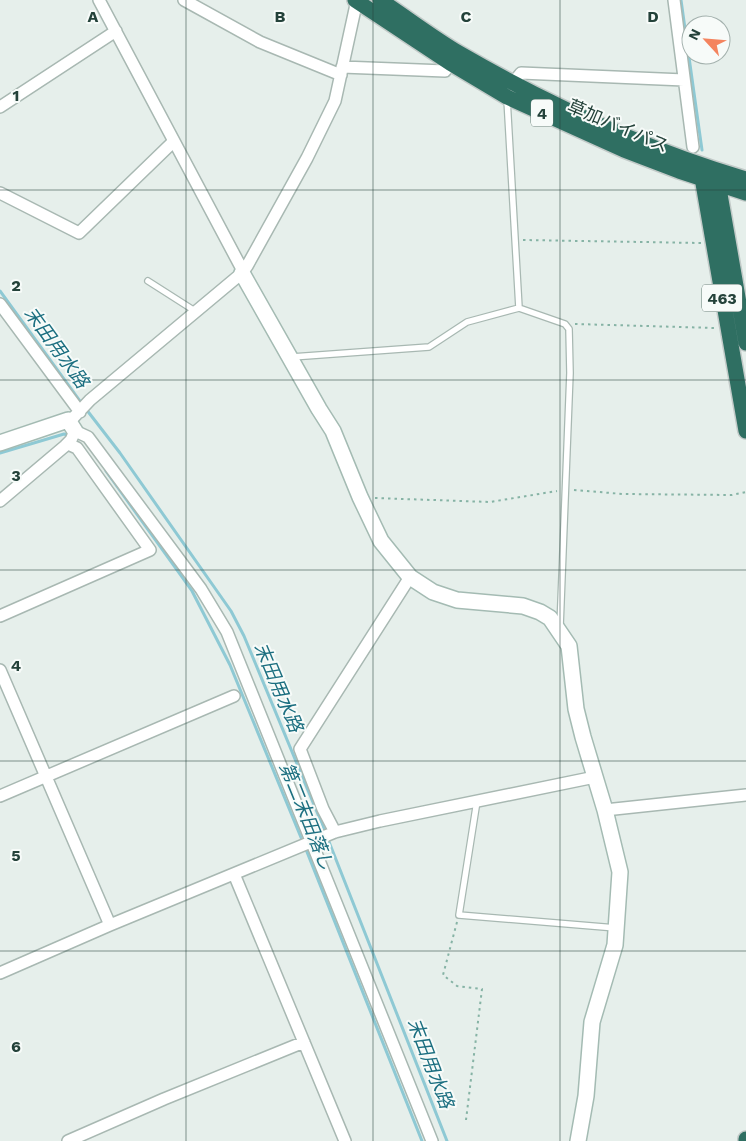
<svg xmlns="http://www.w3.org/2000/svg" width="746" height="1141" viewBox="0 0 746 1141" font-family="'Work Sans','Noto Sans JP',sans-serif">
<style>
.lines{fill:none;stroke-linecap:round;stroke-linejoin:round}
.stream{stroke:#8ec9d4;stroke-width:3}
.lane-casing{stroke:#a8b8b2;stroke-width:8}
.street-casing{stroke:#a8b8b2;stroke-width:14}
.secondary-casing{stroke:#a4bbb3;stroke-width:18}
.highway-casing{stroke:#c2cac8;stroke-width:18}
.path{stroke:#86b3a5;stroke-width:2;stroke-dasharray:2.5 4;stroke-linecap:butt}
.lane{stroke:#fff;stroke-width:5.5}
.street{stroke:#fff;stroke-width:11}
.secondary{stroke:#fff;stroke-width:15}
.highway{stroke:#2f6f62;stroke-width:15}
.grid{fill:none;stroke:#24423a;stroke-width:1;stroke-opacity:0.55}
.labels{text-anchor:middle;stroke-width:4;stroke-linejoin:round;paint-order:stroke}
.shield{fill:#f7fbf9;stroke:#637a73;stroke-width:1}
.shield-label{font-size:16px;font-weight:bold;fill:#24423a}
.street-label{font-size:18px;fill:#24423a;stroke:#f7fbf9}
.water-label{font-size:19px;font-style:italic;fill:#1c6f80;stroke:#f7fbf9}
.grid-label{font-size:16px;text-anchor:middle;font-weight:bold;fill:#24423a;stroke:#f7fbf9;stroke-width:4;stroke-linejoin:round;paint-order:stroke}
</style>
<rect width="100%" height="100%" fill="#e6efeb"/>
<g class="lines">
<path class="stream" d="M681 0 702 150
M0 291 82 404
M86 409 120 453 231 611 244 636 322 824 447 1141
M0 453 64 434 71 436
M106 471 192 591 230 665 307 852 422 1141"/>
<g class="lane-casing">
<path id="lane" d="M507 99 519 308
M148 281 195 311
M292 357 429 347 467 322 519 308 565 324 569 329 570 373 560 627
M477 801 459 915 616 928"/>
</g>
<g class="street-casing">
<path id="street" d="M99 0 243 271
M184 0 260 42 341 75
M674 0 693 147
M342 67 445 71 450 63
M513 83 521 73 684 80
M0 107 116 31
M0 193 79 233 173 142
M0 304 80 412
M68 420 74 417 90 400 242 273 247 266 307 158 335 101 357 0
M0 501 65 446 71 440 75 431 88 437 201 589 227 632 432 1141
M0 616 150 550 77 448 68 444
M0 670 110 925
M0 796 234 696
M605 810 746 795
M335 832 323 809 300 749 410 577
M234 874 345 1141
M0 973 110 925 335 832 380 821 595 777
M68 1141 164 1099 304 1042"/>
</g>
<g class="secondary-casing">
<path id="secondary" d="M242 273 319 409 333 431 360 497 381 541 410 577 433 592 457 600 523 606 540 612 550 618 569 646 576 709 583 737 605 810 620 872 615 945 592 1022 586 1096 578 1141
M0 443 68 420 75 431"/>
</g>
<g class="highway-casing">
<path id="highway" d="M355 0 450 63 507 97 624 150 679 171 746 193
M380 0C406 17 432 37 459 53 549 105 645 149 746 179
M701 172 746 431
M717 177 746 343
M746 1141V1139"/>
</g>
<path class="path" d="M523 240 701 243
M575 324 715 328
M574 490 623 494 732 495 746 492
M375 498 490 502 557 491
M457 922 443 975 457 986 482 989 466 1120"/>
<use href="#lane" class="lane"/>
<use href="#street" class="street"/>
<use href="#secondary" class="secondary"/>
<use href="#highway" class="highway"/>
</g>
<path class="grid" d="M186 0V1141M373 0V1141M560 0V1141M0 190H746M0 380H746M0 570H746M0 761H746M0 951H746"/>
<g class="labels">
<g class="shield">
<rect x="531" y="99.5" width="22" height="27" rx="4"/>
<rect x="702" y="284.5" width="40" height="27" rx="4"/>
</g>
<g class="shield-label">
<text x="542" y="119">4</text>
<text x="722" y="304">463</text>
</g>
<g class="street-label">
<text transform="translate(618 126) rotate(23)" y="6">草加バイパス</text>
</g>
<g class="water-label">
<text transform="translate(57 347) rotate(54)" y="7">末田用水路</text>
<text transform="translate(279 687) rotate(67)" y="7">末田用水路</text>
<text transform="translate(307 816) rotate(68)" y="7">第二末田落し</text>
<text transform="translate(431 1063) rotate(69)" y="7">末田用水路</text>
</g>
</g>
<g class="grid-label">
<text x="93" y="22">A</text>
<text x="280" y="22">B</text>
<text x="466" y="22">C</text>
<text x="653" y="22">D</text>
<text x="16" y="101">1</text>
<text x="16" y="291">2</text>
<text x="16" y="481">3</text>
<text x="16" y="671">4</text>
<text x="16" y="861">5</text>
<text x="16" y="1052">6</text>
</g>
<g transform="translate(706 40) rotate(296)"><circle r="24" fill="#f7fbf9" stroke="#a3b1ad"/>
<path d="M0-4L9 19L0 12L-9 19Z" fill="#f4845f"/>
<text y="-8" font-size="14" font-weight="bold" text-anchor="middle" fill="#24423a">N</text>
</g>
</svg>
